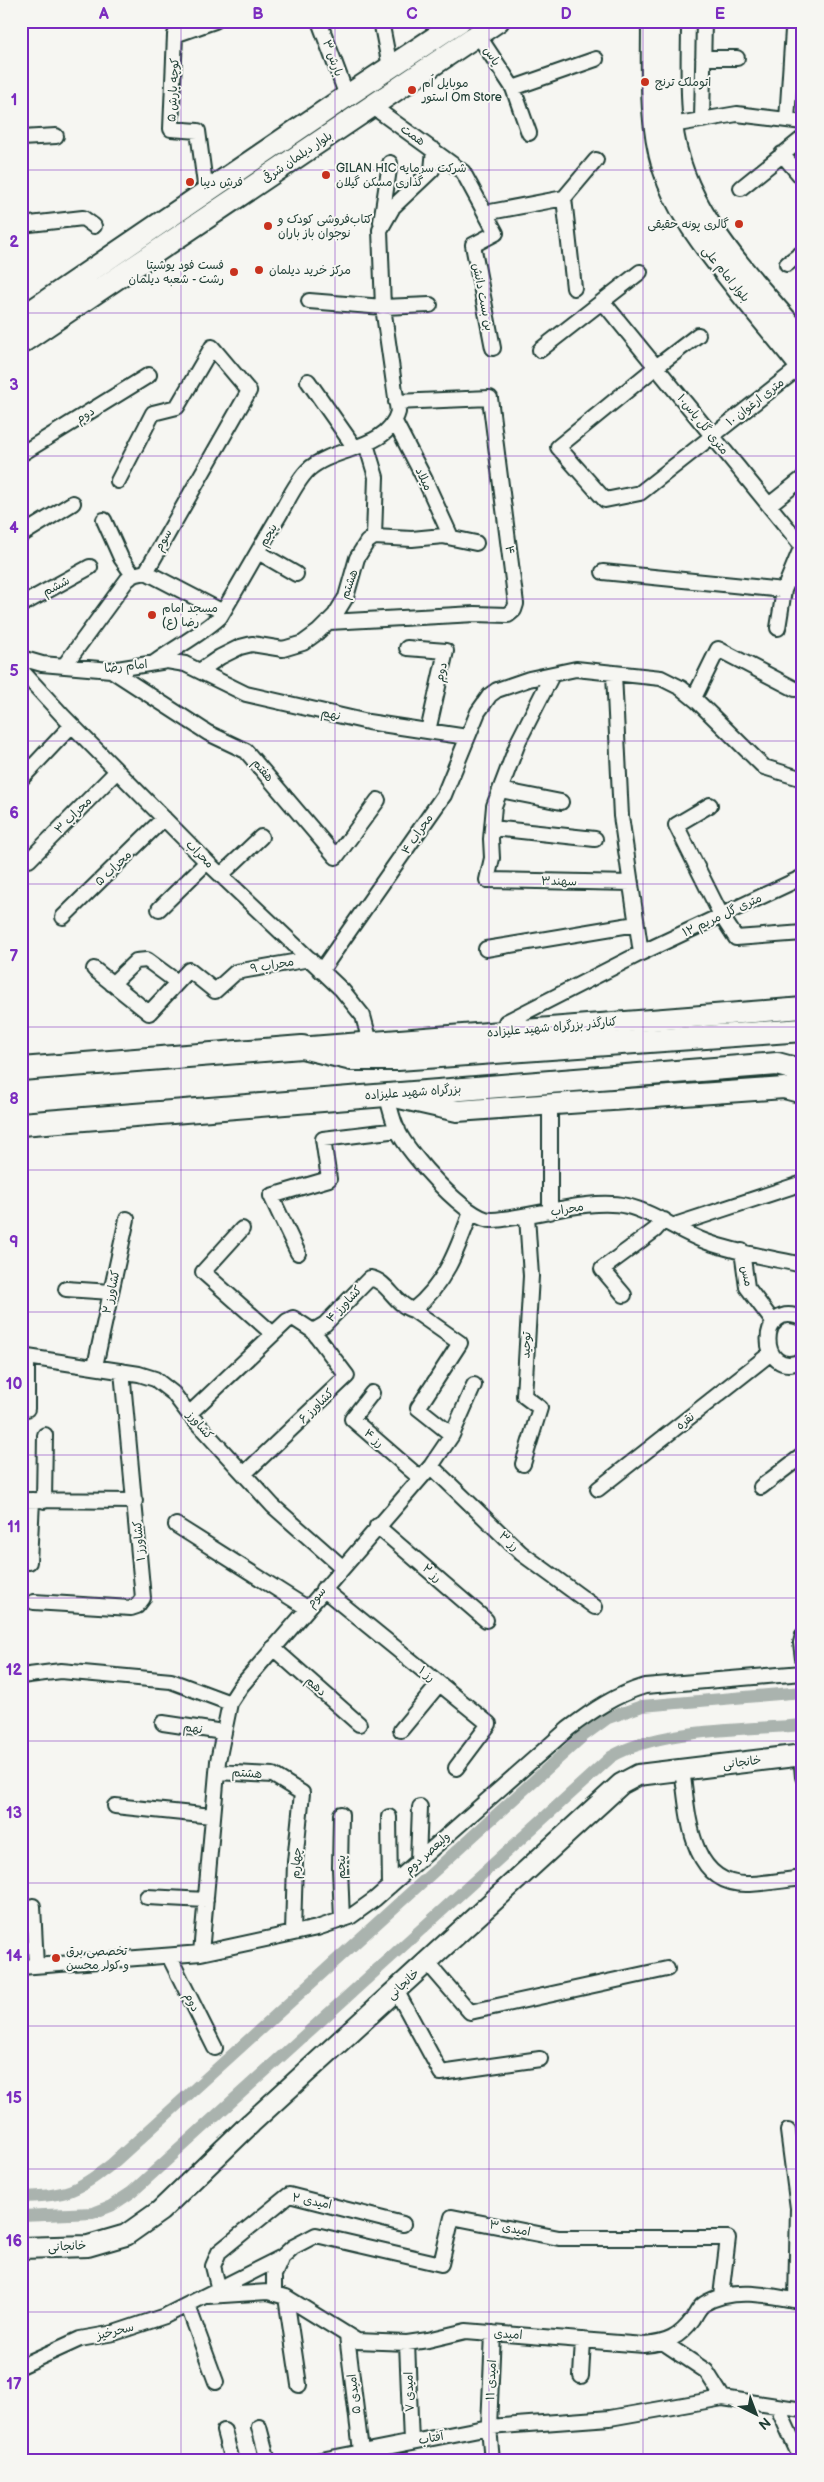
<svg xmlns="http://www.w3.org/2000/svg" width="824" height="2482" viewBox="0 0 824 2482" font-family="'Balsamiq Sans','Playpen Sans Arabic',sans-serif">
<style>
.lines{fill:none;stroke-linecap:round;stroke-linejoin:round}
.canal{stroke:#aab3ae;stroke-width:12}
.minor-casing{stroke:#1f3d34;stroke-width:18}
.secondary-casing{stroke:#1f3d34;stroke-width:24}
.primary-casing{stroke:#1f3d34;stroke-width:25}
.trunk-casing{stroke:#1f3d34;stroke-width:26}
.minor{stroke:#f6f6f2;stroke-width:14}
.secondary{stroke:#f6f6f2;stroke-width:20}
.primary{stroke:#f6f6f2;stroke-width:21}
.trunk{stroke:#f6f6f2;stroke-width:22}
.grid{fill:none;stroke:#7b2cbf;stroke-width:1;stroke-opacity:0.55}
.poi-dot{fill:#c8321e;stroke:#f6f6f2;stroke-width:2}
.labels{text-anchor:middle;stroke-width:4;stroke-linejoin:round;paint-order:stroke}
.street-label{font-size:12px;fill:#1f3d34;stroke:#f6f6f2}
.poi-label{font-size:12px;fill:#1f3d34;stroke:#f6f6f2;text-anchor:start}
.neatline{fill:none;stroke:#7b2cbf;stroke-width:2}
.grid-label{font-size:16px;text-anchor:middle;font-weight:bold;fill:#7b2cbf}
</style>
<rect width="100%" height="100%" fill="#f6f6f2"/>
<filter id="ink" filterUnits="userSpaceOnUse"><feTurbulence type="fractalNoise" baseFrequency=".02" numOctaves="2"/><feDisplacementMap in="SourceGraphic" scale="10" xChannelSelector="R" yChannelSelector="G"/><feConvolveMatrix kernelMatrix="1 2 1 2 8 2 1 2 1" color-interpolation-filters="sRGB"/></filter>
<g filter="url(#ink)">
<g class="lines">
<path class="canal" d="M21 2197C67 2196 76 2192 112 2164L582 1737 608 1718 642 1706 803 1692
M21 2216 93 2213 111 2206 132 2192 611 1757C659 1728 747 1730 803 1725"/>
<g class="minor-casing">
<path id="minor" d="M319 21 347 96
M381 21 390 67
M478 35 513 88 529 133
M703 58H737
M513 88 596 59
M372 106 463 172 496 233 473 245 493 348
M702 120 704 21
M787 120 793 30
M672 125 737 114 803 122
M21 138 56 136
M782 154 803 179
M741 188 803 138
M206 192 198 131 171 129 175 35 215 21
M485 213 564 198
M381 222 390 163
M21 225 83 218 94 226
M787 264 803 252
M574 288 564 198 596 160
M309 301 383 307 430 305
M603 302 803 547
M698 335 656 367 558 447 605 500 640 493 800 367
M540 350 640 272
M308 381 355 448
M395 422 425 480 451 537
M366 444 376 477 374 537
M21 454 149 375
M769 505 803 478
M104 520 121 558 133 575
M21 535 73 503
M258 552 296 574
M146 572 223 612
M603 572 784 590
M21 605 90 567
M329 622 475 614 508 615 514 610 516 604 490 398 396 402
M778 628 784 590 802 546
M407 648 446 651 428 731
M21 658 42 664 111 670 167 661 185 664 246 694 368 722 467 737
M154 663C176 647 200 635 220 617 239 585 258 551 277 519 287 503 295 483 308 470 333 446 387 451 398 412L383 307 380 230 393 207 432 170 434 150
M64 666 127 580 133 575 146 572 249 391 212 347 177 407 153 413 118 481
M21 670 63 716 207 862 342 990 363 1016 370 1042
M111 670 208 733 246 751 336 857 378 800
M201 670 220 657 240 647 252 644 283 649 303 643 318 632 335 615 346 597 357 558 367 542 374 537 412 539 443 536 476 543
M614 674 621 816 641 953
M552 675 519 740 494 806 491 839 492 858 487 880 631 883
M694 698 718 649 795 689
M21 779 72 725
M500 790 561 802
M710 805 676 825 721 915 736 938 803 933
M492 828 595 839
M29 860 117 771
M221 875 261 837
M159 909 207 862
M63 917 164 818
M486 949 636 924
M94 969 149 1013 189 970 215 991 236 972 310 959
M321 971 444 795 478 712 490 695 497 690 529 679 576 669 661 678 681 688 697 701 764 767 803 779
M112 984 136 961 147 960 177 982
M504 1031 506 1022 641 953 803 877
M386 1094C390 1106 392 1120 398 1131 408 1153 467 1221 492 1220 532 1218 589 1197 627 1206 656 1213 679 1232 707 1242 737 1253 771 1258 803 1265
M550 1109V1212
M675 1225 803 1183
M242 1229 203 1272 273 1334
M742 1251 747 1287 774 1323
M298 1253 271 1196 329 1179 323 1139 398 1130
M66 1289 111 1292
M624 1295 602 1269 655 1230 664 1220
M803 1319C757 1296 757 1383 803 1360
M21 1356 139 1374 155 1379 173 1393 189 1414 273 1506 342 1567
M95 1366 127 1219
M372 1393 352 1419 420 1478
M27 1409V1357
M189 1414 287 1321 293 1318 313 1331 325 1324 370 1278C388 1281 395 1305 413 1310 445 1285 458 1248 471 1212
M452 1435 474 1385
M523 1464 540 1408 524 1396 531 1276 527 1216
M431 1466 521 1553 595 1607
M244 1474 347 1376 313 1331
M761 1487 803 1455
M598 1489 771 1353
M22 1500 135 1501
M44 1501 45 1435
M176 1525 307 1608
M377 1526 486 1620
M29 1562 32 1500
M323 1589 489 1724 456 1768
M34 1602 131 1608 137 1606 143 1598 122 1371
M803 1635 801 1643 803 1659
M273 1648 359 1724
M21 1676 61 1671 171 1681 230 1703
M163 1723 223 1732
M401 1730 439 1684
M801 1755 803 1777
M682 1769C688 1809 688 1884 746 1884 764 1884 784 1880 803 1878
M217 1772 273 1775 302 1793 295 1862 293 1932
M115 1806 212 1816
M341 1814 340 1868 342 1920
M389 1817 390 1886
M418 1860 420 1807
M147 1897 206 1900
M33 1906 36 1966
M201 1953 218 1761 230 1703 241 1686 431 1466 452 1435 418 1408 460 1343 413 1310
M169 1956 215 2048
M427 1962 470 2012 667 1969
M21 1967 201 1953 317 1928 350 1917 375 1899 568 1729C593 1710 615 1695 645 1686L803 1673
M396 1990 441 2073 540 2059
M788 2131 798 2208 796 2300
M219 2290 213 2266 219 2252 289 2195 403 2224
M274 2293V2275L282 2257 293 2247 316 2235 441 2264 452 2217 559 2238H728L721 2296
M208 2296 268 2292 286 2297 357 2341 407 2343 428 2340 466 2331 644 2345C667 2343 679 2338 693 2319 696 2314 699 2307 704 2304 732 2286 773 2296 803 2302
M286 2297 299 2385
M188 2306 216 2382
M347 2336 362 2459
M407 2343 411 2442
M664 2343 706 2371 723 2398
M21 2366 80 2339 114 2333 165 2316 282 2257
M581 2376 583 2340
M777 2406 802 2461
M259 2427 268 2461
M224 2431 232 2461
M316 2461 489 2427 610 2418 723 2398 803 2410
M492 2461 489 2427 493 2333"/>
</g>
<g class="secondary-casing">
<path id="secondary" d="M652 21C652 70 649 122 663 168 677 214 707 250 736 287 758 315 781 342 803 370
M670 21C670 55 668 91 672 124 681 211 750 276 803 339
M311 1047 803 1008
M395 1097 457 1111 784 1088 803 1093
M21 2248 88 2246 126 2235 160 2211 251 2123 621 1784 638 1775 803 1755"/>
</g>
<g class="primary-casing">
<path id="primary" d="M21 318 347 96 460 21
M21 343 498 21"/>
</g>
<g class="trunk-casing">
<path id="trunk" d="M21 1069 302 1047 352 1059H398L803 1030
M21 1124 777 1064 792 1068 803 1076"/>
</g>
<use href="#minor" class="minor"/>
<use href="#secondary" class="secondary"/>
<use href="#primary" class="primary"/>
<use href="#trunk" class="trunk"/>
</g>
</g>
<path class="grid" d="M181 21V2461M335 21V2461M489 21V2461M643 21V2461M21 170H803M21 313H803M21 456H803M21 599H803M21 741H803M21 884H803M21 1027H803M21 1170H803M21 1312H803M21 1455H803M21 1598H803M21 1741H803M21 1883H803M21 2026H803M21 2169H803M21 2312H803"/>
<g class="poi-dot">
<circle cx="645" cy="82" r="5"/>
<circle cx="412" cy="90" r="5"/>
<circle cx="326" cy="175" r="5"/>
<circle cx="190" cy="182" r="5"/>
<circle cx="739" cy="224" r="5"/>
<circle cx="268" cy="226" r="5"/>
<circle cx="259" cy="270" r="5"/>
<circle cx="234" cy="272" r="5"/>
<circle cx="152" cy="615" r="5"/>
<circle cx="56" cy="1958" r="5"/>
</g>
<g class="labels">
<g class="street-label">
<text transform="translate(492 56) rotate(56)" y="4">یاس</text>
<text transform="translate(333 58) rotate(70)" y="4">بارش ۳</text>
<text transform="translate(173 90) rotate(-87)" y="4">کوچه بارش ۵</text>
<text transform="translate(413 135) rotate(35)" y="4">همت</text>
<text transform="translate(297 157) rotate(-34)" y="4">بلوار دیلمان شرقی</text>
<text transform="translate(726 274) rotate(51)" y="4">بلوار امام علی</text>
<text transform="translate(483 297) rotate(79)" y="4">بن بست دانش</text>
<text transform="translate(755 402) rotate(-38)" y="4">۱۰ متری ارغوان</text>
<text transform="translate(85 415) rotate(-32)" y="4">دوم</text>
<text transform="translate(703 424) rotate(51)" y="4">۱۰متری گل یاس</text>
<text transform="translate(424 479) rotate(64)" y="4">میلاد</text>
<text transform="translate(268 535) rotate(-60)" y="4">پنجم</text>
<text transform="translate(163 540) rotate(-61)" y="4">سوم</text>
<text transform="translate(510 550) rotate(83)" y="4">۴</text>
<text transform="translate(349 584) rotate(-71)" y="4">هشتم</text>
<text transform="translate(56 586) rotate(-28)" y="4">ششم</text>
<text transform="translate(126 666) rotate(-6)" y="4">امام رضا</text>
<text transform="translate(441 672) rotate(-77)" y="4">دوم</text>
<text transform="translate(331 714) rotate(13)" y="4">نهم</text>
<text transform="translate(263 770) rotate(50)" y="4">هفتم</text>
<text transform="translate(73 815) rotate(-45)" y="4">محراب ۳</text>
<text transform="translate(417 834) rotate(-56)" y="4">محراب ۴</text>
<text transform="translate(200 854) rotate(45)" y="4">محراب</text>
<text transform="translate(113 868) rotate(-44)" y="4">محراب ۵</text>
<text transform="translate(559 881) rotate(1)" y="4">سهند۳</text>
<text transform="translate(722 915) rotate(-25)" y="4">۱۲ متری گل مریم</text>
<text transform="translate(272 965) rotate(-10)" y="4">محراب ۹</text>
<text transform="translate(552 1027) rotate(-5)" y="4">کنارگذر بزرگراه شهید علیزاده</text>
<text transform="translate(413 1092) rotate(-4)" y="4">بزرگراه شهید علیزاده</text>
<text transform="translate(567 1209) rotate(-10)" y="4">محراب</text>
<text transform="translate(747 1276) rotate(77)" y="4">مس</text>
<text transform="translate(111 1292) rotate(-78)" y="4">کشاورز ۲</text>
<text transform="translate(344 1304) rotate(-46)" y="4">کشاورز ۴</text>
<text transform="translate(526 1345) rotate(-88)" y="4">توحید</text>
<text transform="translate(316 1406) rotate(-44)" y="4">کشاورز ۶</text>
<text transform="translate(685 1421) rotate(-38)" y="4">نقره</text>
<text transform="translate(200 1425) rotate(49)" y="4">کشاورز</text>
<text transform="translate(374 1438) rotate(41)" y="4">رز ۴</text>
<text transform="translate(139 1541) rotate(-96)" y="4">کشاورز ۱</text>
<text transform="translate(509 1541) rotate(44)" y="4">رز ۳</text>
<text transform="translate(432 1573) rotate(41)" y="4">رز ۲</text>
<text transform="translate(316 1597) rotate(-50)" y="4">سوم</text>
<text transform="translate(427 1674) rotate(39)" y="4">رز ۱</text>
<text transform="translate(316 1686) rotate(41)" y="4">دهم</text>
<text transform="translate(193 1728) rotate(9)" y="4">نهم</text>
<text transform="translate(742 1762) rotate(-7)" y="4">خانجانی</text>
<text transform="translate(247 1773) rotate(4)" y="4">هشتم</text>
<text transform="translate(427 1853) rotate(-42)" y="4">ولیعصر دوم</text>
<text transform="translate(296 1863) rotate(-86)" y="4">چهارم</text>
<text transform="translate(341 1867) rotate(-90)" y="4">پنجم</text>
<text transform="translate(403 1984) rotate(-43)" y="4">خانجانی</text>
<text transform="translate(192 2002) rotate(64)" y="4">دوم</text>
<text transform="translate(312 2201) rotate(11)" y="4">امیدی ۲</text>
<text transform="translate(510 2228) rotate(11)" y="4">امیدی ۳</text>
<text transform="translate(67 2246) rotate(-3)" y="4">خانجانی</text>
<text transform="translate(115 2331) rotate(-14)" y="4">سحرخیز</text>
<text transform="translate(508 2334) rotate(4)" y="4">امیدی</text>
<text transform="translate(491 2380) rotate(-87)" y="4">امیدی ۱۱</text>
<text transform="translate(409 2392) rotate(-92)" y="4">امیدی ۷</text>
<text transform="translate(354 2394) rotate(-97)" y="4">امیدی ۵</text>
<text transform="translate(431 2438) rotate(-11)" y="4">آفتاب</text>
</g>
<g class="poi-label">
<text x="655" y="86">اتوملک ترنج</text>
<text x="422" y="87">موبایل اُم<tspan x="422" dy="14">استور Om Store</tspan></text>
<text x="336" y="172">GILAN HIC شرکت سرمایه<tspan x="336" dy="14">گذاری مسکن گیلان</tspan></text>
<text x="200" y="186">فرش دیبا</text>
<text x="278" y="223">کتاب‌فروشی کودک و<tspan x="278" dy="14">نوجوان باز باران</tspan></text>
<text x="729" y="228" text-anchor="end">گالری پونه حقیقی</text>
<text x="224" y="269" text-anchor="end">فست فود یوشیتا<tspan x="224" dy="14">رشت - شعبه دیلمان</tspan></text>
<text x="269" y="274">مرکز خرید دیلمان</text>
<text x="162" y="612">مسجد امام<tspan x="162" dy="14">رضا (ع)</tspan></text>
<text x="66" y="1955">تخصصی برق<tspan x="66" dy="14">و کولر محسن</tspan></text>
</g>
</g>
<rect width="824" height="2482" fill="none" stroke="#f6f6f2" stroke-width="55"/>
<g transform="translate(756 2414) rotate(138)" stroke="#f6f6f2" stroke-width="4" paint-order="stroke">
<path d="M0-4L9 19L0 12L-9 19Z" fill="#1f3d34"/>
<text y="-8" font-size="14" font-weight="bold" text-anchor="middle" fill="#1f3d34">N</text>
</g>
<rect x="28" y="28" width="768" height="2426" class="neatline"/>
<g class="grid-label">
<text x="104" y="19">A</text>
<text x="258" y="19">B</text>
<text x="412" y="19">C</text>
<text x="566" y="19">D</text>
<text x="720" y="19">E</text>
<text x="14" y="105">1</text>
<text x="14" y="247">2</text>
<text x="14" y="390">3</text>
<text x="14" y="533">4</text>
<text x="14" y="676">5</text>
<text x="14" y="818">6</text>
<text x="14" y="961">7</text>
<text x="14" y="1104">8</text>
<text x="14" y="1247">9</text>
<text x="14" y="1389">10</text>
<text x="14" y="1532">11</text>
<text x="14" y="1675">12</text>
<text x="14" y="1818">13</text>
<text x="14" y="1961">14</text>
<text x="14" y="2103">15</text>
<text x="14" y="2246">16</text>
<text x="14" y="2389">17</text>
</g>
</svg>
